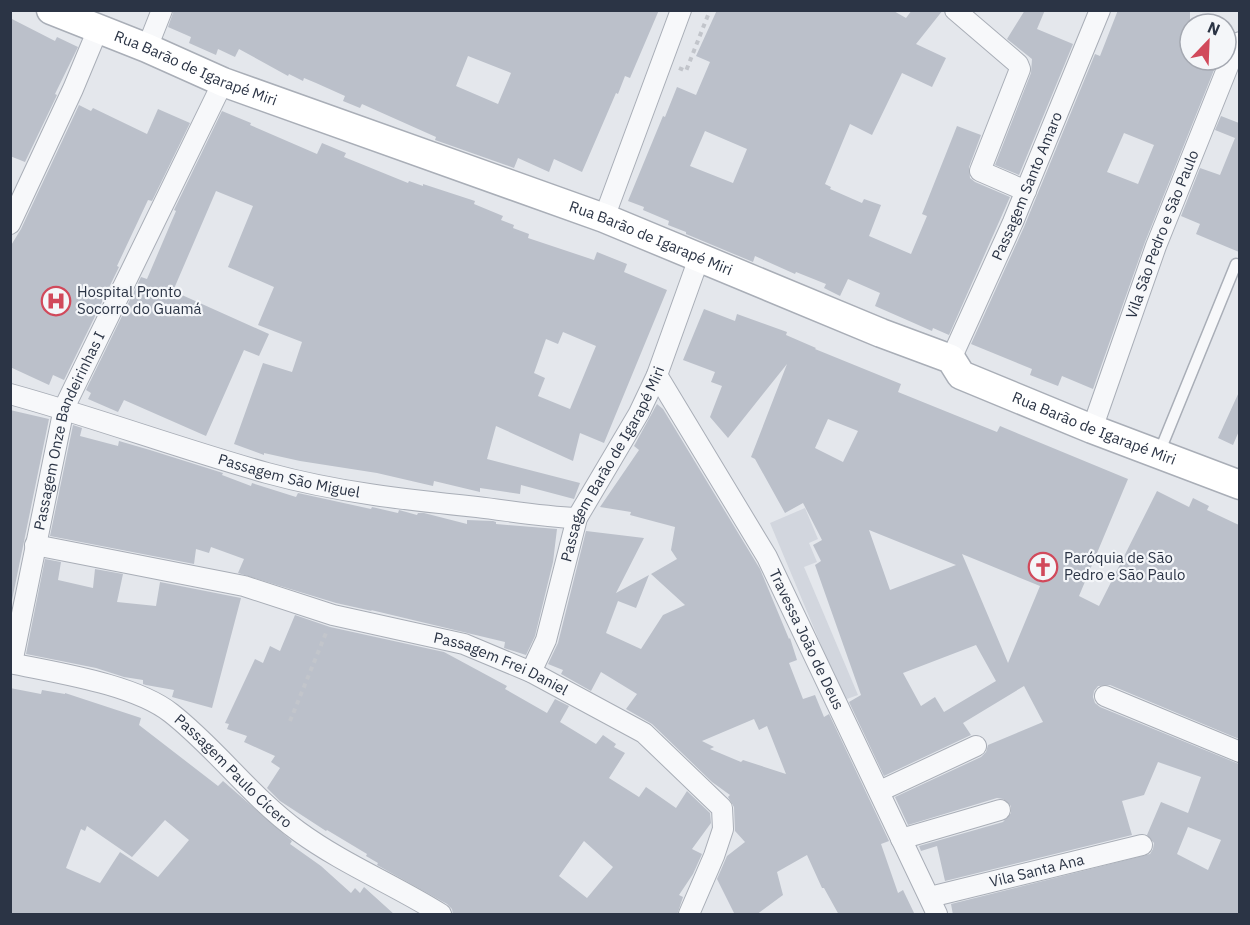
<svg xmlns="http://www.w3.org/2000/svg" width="1250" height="925" viewBox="0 0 1250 925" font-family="'IBM Plex Sans',sans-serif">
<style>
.built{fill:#d2d6de}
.building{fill:#bbc0ca;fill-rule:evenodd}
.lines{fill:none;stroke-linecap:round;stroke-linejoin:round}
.service-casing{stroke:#a9aeb7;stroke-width:13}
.minor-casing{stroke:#a9aeb7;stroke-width:22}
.secondary-casing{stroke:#a9aeb7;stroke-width:31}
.path{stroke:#c2c5cb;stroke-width:4;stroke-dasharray:4.5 4.5;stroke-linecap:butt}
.service{stroke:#f7f8fa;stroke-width:10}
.minor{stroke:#f7f8fa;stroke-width:20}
.secondary{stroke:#fff;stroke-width:28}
.labels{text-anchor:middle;stroke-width:4.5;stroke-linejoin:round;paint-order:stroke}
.street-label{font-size:15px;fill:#2b3445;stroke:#f4f6f9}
.poi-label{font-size:15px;fill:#2b3445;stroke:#f4f6f9;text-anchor:start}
</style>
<rect width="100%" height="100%" fill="#e4e7ec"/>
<path class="built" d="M805 508 818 539 809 543 817 562 804 567 858 695 844 700 770 523Z"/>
<path class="building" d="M174 10H659L630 78 625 76 618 94 616 93 582 172 554 159 549 172 518 158 514 168 435 140 436 137 362 104 360 108 343 101 345 96 316 83 304 78 303 81 289 74 288 76 239 49 235 57 218 49 216 55 189 43 191 37 168 27ZM468 56 511 73 498 104 456 86Z
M717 10H892L906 18 912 10H943L916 44 946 58 932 87 902 73 872 135 850 124 825 184 831 187 830 189 862 203 864 199 881 205 869 236 911 254 927 216 922 214 957 126 981 135 969 167 970 178 975 182 1010 197 949 335 933 328 932 331 875 306 880 293 848 279 840 296 824 288 826 284 796 272 795 274 755 256 753 262 686 234V232L668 225 669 221 643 210 644 207 628 201 663 116 665 117 677 87 696 95 710 62 696 56ZM705 131 747 149 733 183 690 166Z
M1025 10H1045L1037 29 1073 44 1019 175 995 165 1031 73 1032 59 1007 39Z
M1118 10H1190V60H1218L1145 242 1093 389 1062 376 1058 386 1030 375 1032 369 971 344 1024 227 1095 54 1100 56ZM1124 133 1154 145 1138 184 1107 172Z
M10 18 55 41 57 37 78 47 55 94 57 95 25 162 10 156Z
M79 105 91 111 93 108 147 134 158 109 190 123 152 201 148 200 117 266 119 267 64 380 53 375 49 385 10 367V247L21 229Z
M222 111 251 123 250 125 317 154 322 143 346 153 344 157 408 183 409 181 423 186V184L475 201 474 204 503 216 501 220 514 225 513 228 529 234 528 238 594 260 597 252 627 264 624 272 667 290 604 443 580 433 573 461 496 426 487 459 580 483 574 499 521 485 520 494 480 488V492L434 481 433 486 377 473 300 461 264 453V455L234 444 263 363 292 372 302 342 258 325 274 287 228 267 253 206 216 191 173 291 269 334 259 356 244 350 206 436 124 400 118 412 88 399 91 393 86 390 141 277 147 279 176 211 174 210ZM563 332 596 346 570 409 538 396 545 378 534 373 546 339 558 344Z
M1221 116 1239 123V252L1196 234 1200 224 1181 216 1200 168 1220 175 1235 138 1215 130Z
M704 309 735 321 737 314 787 332 786 335 816 348 815 349 901 384 898 392 997 432 1000 426 1128 479 1079 596 1099 606 1157 491 1189 507 1193 498 1209 506 1207 510 1239 525V739L1110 685 1098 686 1094 691 1093 697 1095 703 1100 707 1239 764V915H953L951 904 1150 854 1153 849 1154 843 1147 835 1161 802 1188 813 1201 777 1158 762 1144 795 1122 801 1132 835 945 881 937 846 921 851 919 846 1003 822 1011 813V806L1003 799 997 798 908 825 895 797 981 757 986 752 988 745 1043 722 1024 686 963 723 971 735 884 776 849 702 861 695 815 565 821 561 813 545 822 540 803 503 785 513 755 459 751 457 787 364 728 438 710 417 722 386 711 382 715 372 683 360ZM828 419 858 431 843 462 815 448ZM869 530 956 565 890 590ZM962 554 1040 586 1008 663 965 561ZM976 645 996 681 944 712 935 697 921 706 903 673ZM1188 827 1221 840 1208 870 1177 854Z
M1239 392V431L1233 445 1218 438Z
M657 404 663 409 760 569 789 639 790 638 797 660 789 663 803 699 815 695 824 717 829 714 889 841 881 844 898 893 903 890 915 915H839L824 888H822L807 855 777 872 783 895 756 915H735L717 879 727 856 745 842 735 831 734 807 728 797 730 795 712 782 652 724 626 709 637 694 601 672 591 691 561 674 563 670 548 664 558 643 586 531 644 538 616 593 649 575 636 608 618 601 606 633 641 649 663 615 685 605 651 574 677 559 671 550 675 527 630 515 631 512 600 507 639 450 634 446ZM754 719 759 730 767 726 786 774 743 760 741 762 710 749 714 747 702 741Z
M10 410 49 419 10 610Z
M73 425 82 428 80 436 118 446 119 441 150 450 223 473 222 475 251 486 252 483 296 497 298 493 371 509 372 507 398 513 399 510 417 515 418 513H424L467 524V520L493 521 496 522V524L557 529 553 562 535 636 526 655 504 648 505 642 371 610 372 611 336 603 238 573 244 559 211 547 209 553 196 549 194 564 50 536Z
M45 559 61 562 58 580 93 588 95 569 123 574 117 602 156 606 160 582 241 598 212 708 172 697 174 690 146 685 143 684V680L124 677 96 668 26 654Z
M295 615 330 627 444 652 507 686 505 689 547 713 555 699 569 706 560 722 596 744 603 735 616 744 614 747 625 753 609 778 639 797 646 787 676 808 687 791 710 813 711 823 692 849 702 854 693 874 679 895 683 897 677 915H453L452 909 447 904 377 865 378 863 366 856 367 854 327 830 326 831 280 801 267 788 280 768 271 762 275 756 244 742 247 736 227 729 229 724 225 723 255 659 263 663 270 646 280 651ZM584 841 613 867 587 898 559 876Z
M10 688 41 694 42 690 65 694V693L141 718 139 725 218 786 223 781 292 841 290 844 321 866 351 893 355 888 360 893 364 887 395 915H10ZM165 820 189 840 158 877 120 852 100 883 66 868 81 829 85 831 87 826 132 857Z"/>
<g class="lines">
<g class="service-casing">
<path id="service" d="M1159 453 1236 264"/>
</g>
<g class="minor-casing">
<g id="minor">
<path d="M955 10 1018 64 1020 69 980 171 1026 191"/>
<path d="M147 48 162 10"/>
<path d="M604 218 681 10"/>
<path d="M10 224 73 89 98 29"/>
<path id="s1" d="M951 359 1013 222 1100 10"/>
<path id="s2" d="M657 375 767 557 937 914"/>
<path id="s3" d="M10 394C97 418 181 449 267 473 336 492 407 500 477 507 511 511 543 517 577 518"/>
<path id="s4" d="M1092 429 1156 246 1235 49 1240 42"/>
<path id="s5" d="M35 545 244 586 333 615 464 644 531 672 644 733 722 808 723 829 714 856 689 914"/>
<path id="s6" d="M10 663C57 673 134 684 171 713 217 749 251 797 298 831 343 864 395 885 441 914"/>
<path id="s7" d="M12 663 64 408 223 82"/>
<path id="s8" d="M531 672 546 640 577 518 639 413 657 375 699 258"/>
<path d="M1105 696 1240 752"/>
<path d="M880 791 976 746"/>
<path d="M901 839 1000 810"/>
<path id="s9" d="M930 897 1142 845"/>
</g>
</g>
<g class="secondary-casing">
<g id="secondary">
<path id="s10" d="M51 10 147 48 223 82 604 218 881 333 951 359 961 375 1092 429 1240 485"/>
</g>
</g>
<path class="path" d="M679 68 686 71 710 10
M290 721 326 633"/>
<use href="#service" class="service"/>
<use href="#minor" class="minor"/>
<use href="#secondary" class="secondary"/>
</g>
<defs>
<g id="hospital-ring" transform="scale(1.5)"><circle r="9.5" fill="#f4f6f9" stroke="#d1495b" stroke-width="1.5"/><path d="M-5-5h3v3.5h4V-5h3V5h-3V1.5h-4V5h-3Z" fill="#d1495b"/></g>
<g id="church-ring" transform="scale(1.5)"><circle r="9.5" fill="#f4f6f9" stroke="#d1495b" stroke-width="1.5"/><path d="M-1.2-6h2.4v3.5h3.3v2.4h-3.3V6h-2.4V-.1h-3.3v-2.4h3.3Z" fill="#d1495b"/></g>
</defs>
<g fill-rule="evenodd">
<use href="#hospital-ring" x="56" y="301"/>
<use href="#church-ring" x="1043" y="567"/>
</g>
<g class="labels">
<g class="street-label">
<text dy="5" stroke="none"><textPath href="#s10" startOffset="156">Rua Barão de Igarapé Miri</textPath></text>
<text dy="5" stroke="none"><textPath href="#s1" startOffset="189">Passagem Santo Amaro</textPath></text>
<text dy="5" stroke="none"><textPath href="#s4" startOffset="207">Vila São Pedro e São Paulo</textPath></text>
<text dy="5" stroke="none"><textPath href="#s10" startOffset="642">Rua Barão de Igarapé Miri</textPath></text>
<text dy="5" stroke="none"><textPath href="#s10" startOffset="1128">Rua Barão de Igarapé Miri</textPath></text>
<text dy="5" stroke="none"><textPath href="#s7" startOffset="240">Passagem Onze Bandeirinhas I</textPath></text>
<text dy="5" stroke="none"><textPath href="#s8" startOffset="225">Passagem Barão de Igarapé Miri</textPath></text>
<text dy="5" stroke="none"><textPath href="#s3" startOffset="291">Passagem São Miguel</textPath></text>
<text dy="5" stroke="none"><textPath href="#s2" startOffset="304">Travessa João de Deus</textPath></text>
<text dy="5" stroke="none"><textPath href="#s5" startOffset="482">Passagem Frei Daniel</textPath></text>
<text dy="5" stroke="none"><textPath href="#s6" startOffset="255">Passagem Paulo Cícero</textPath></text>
<text dy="5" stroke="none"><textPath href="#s9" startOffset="110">Vila Santa Ana</textPath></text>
</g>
<g class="poi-label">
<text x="77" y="297">Hospital Pronto<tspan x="77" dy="17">Socorro do Guamá</tspan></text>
<text x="1064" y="563">Paróquia de São<tspan x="1064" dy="17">Pedro e São Paulo</tspan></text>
</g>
</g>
<rect width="1250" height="925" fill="none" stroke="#2b3445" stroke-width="24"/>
<g transform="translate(1208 42) rotate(23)"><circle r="28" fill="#f4f6f9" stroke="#a4a8b1" stroke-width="1.5"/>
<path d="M0-4.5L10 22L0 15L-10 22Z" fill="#d1495b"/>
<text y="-9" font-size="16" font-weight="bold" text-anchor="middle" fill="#2b3445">N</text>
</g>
</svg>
